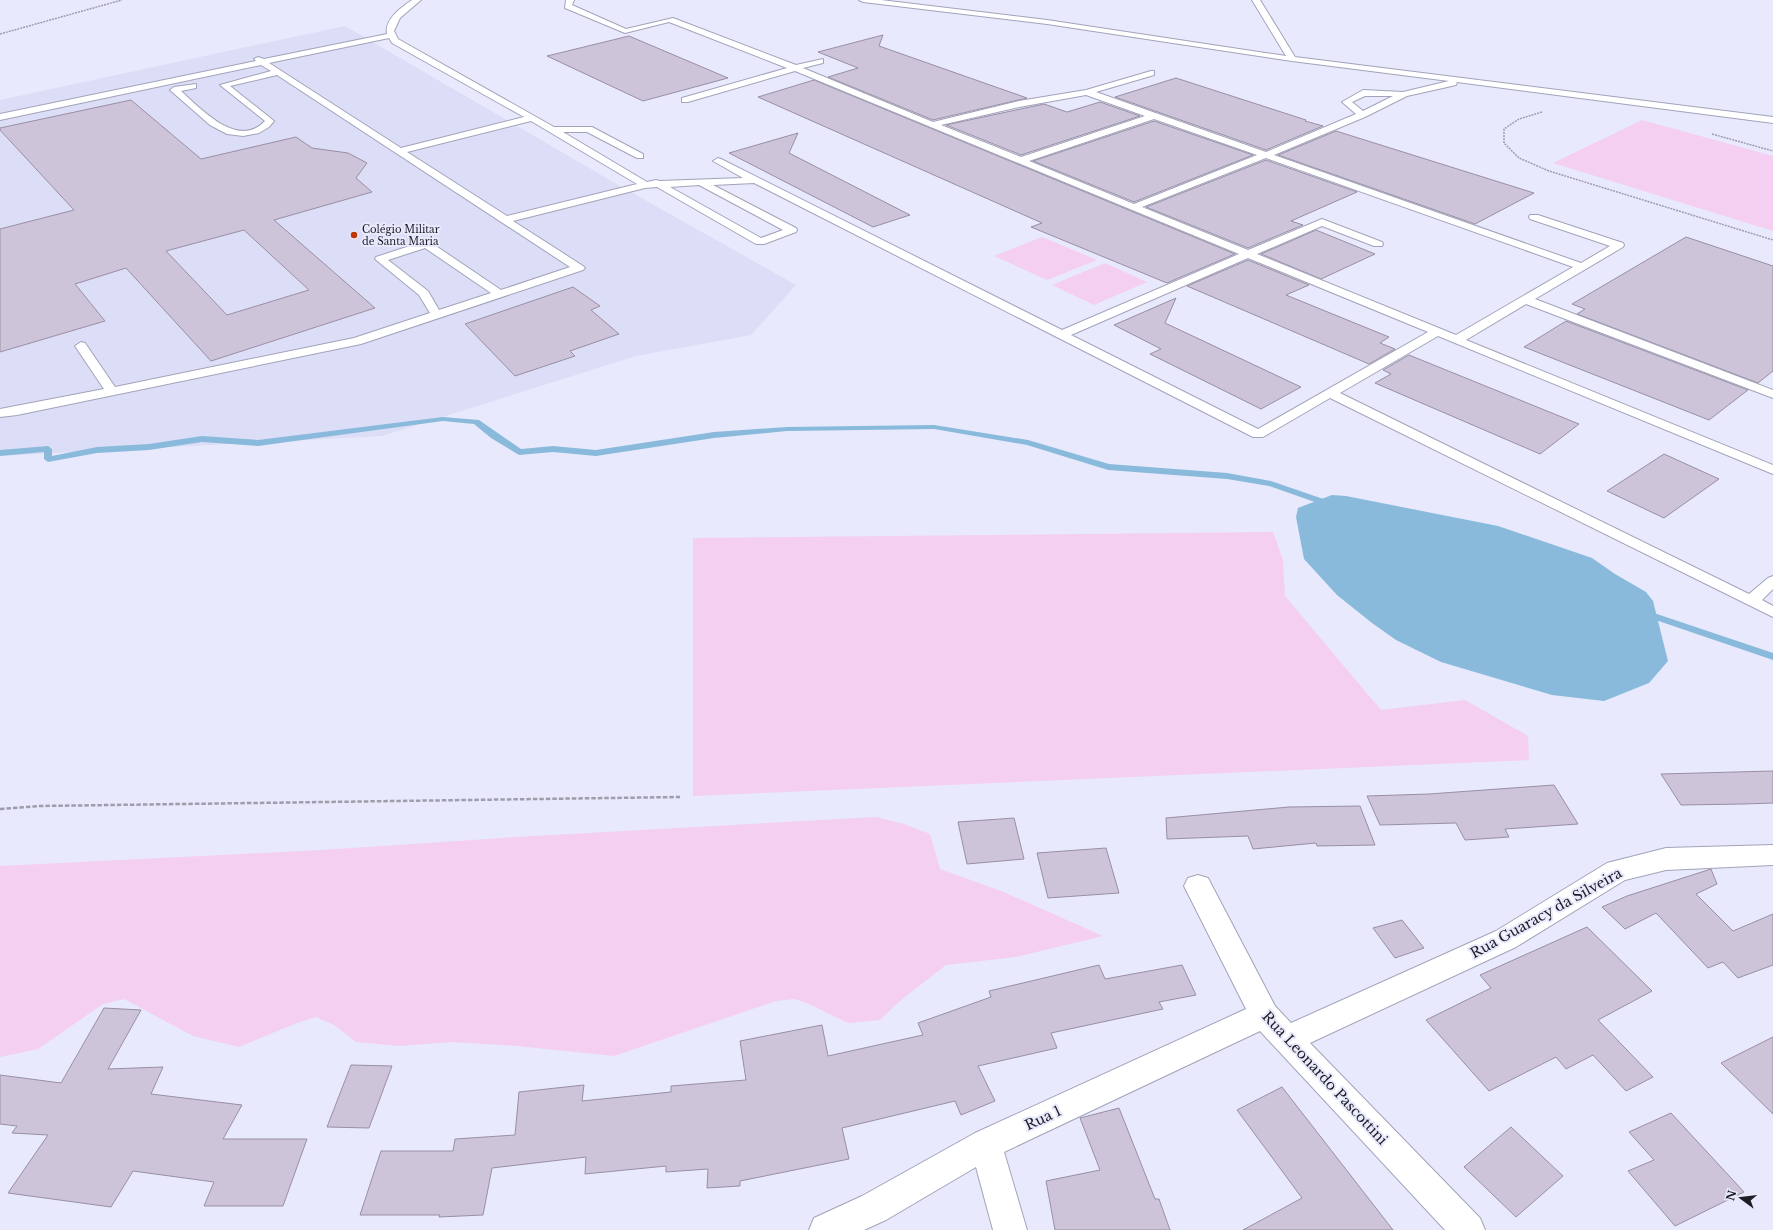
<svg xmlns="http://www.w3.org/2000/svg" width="1773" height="1230" viewBox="0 0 1773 1230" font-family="'Libre Baskerville',serif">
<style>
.built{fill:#dcddf6}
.green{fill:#f4cff2}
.water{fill:#89badb}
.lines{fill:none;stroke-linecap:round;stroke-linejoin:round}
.stream{fill:#89badb;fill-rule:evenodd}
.building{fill:#cec4da;stroke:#998fa4;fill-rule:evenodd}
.lane-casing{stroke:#a2a3ba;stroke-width:2}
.street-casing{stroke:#a2a3ba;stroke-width:2}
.path-far1{stroke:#9d9dac;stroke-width:1.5;stroke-dasharray:2 1;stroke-linecap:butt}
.path{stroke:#9d9dac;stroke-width:2.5;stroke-dasharray:4.5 2;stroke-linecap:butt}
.lane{fill:#fff;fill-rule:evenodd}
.street{fill:#fff;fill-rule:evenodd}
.poi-dot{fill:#bf3703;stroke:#e8e9fc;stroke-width:1.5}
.labels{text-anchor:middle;stroke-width:4;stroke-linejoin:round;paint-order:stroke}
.far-poi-label{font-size:10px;fill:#1d1d25;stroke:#e8e9fc;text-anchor:start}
.near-street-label{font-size:14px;fill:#1d1d25;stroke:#e8e9fc}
</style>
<rect width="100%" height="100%" fill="#e8e9fc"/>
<path class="built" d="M345 26 620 186 796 285 751 335 636 356 382 436 0 456V100Z"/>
<path class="green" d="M1642 120 1773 156V231L1553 163Z
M1042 237 1097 260 1047 280 994 256Z
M1105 263 1147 282 1094 305 1052 285Z
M1273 532 1283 560 1285 596 1381 710 1465 700 1528 736 1529 760 693 796V538Z
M876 817 904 824 930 834 940 869 1001 891 1103 936 1016 957 946 965 901 1000 880 1020 848 1023 809 1004 795 999 776 1001 614 1056 517 1046 452 1042 399 1046 356 1042 334 1025 316 1017 297 1023 239 1047 193 1036 124 999 103 1004 38 1049 0 1057V866L322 850 516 837Z"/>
<path class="water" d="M1332 495 1346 496 1498 526 1592 558 1615 574 1646 592 1653 601 1668 661 1649 683 1604 701 1552 695 1441 662 1396 640 1372 623 1337 595 1304 559 1296 517 1298 508Z"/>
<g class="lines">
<path class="stream" d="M443 417 479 420 521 449 553 446 596 450 714 432 787 427 934 425 1028 440 1109 464 1227 473 1271 481 1332 502 1334 504 1329 507 1269 486 1227 479 1108 470 1027 445 934 429 787 431 714 438 596 456 553 452 519 455 491 438 474 424 443 421 258 446 202 442 149 450 97 453 48 462 44 459V452L0 456V450L48 446 52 449V456L97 447 149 444 202 436 258 440Z
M1645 610 1773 653V660L1641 615 1640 613Z"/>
</g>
<path class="building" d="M883 35 879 46 1027 98 933 120 828 77 858 68 818 52Z
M629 36 728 78 643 101 547 56Z
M1176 78 1306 120 1305 121 1323 126 1266 150 1115 97Z
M814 80 1235 254 1167 283 1031 227 1042 223 758 97Z
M131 100 201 159 296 137 312 148 348 153 367 163 356 178 372 192 274 220 375 308 211 361 126 268 75 284 105 321 0 352V229L74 210 0 130V128ZM244 230 309 290 227 315 166 251Z
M1100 102 1140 116 1021 155 946 125 1044 104 1067 112Z
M1154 121 1253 155 1134 202 1033 161Z
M1336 131 1534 193 1475 224 1278 155Z
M798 133 789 153 910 215 873 227 729 153Z
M1266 160 1357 192 1291 221 1303 225 1248 248 1146 207Z
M1316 230 1375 254 1321 279 1261 254Z
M1686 237 1773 266V371L1758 383 1577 314 1585 309 1572 304Z
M1248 260 1309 285 1286 295 1389 337 1380 343 1395 349 1369 364 1187 286Z
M573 287 600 306 591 310 619 334 570 351 575 356 515 376 465 324Z
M1176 298 1165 323 1301 387 1261 409 1150 354 1161 349 1114 325Z
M1566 321 1748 390 1709 420 1524 347Z
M1409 355 1579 424 1540 454 1375 383 1391 374 1383 370Z
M1664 454 1719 479 1664 518 1607 491Z
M1773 771V803L1744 804 1681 805 1661 774Z
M1554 785 1578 824 1505 829 1509 837 1465 840 1456 823 1380 825 1367 796 1429 794Z
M1360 806 1375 845 1317 846 1316 843 1253 849 1248 836 1167 839 1166 818 1289 807Z
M1014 818 1024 859 967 864 958 822Z
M1106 848 1119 893 1048 898 1037 853Z
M1711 869 1717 884 1696 894 1733 931 1773 914V965L1738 978 1723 962 1708 968 1656 913 1625 929 1602 907 1627 896Z
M1402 920 1424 948 1395 958 1373 928Z
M1587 927 1652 991 1598 1020 1653 1077 1626 1091 1593 1055 1566 1069 1556 1057 1489 1091 1426 1020 1491 988 1480 975Z
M1099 965 1105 979 1182 965 1196 995 1159 1002 1163 1009 1051 1033 1057 1048 978 1066 995 1101 961 1115 955 1101 842 1128 849 1159 740 1181V1186L707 1188 708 1169 666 1172V1166L585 1174 586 1157 492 1168 483 1215 439 1217 440 1215H360L381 1151H453L455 1139 515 1135 519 1092 584 1085 582 1101 671 1092V1086L746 1080 740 1041 822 1025 828 1056 923 1035 918 1023 991 997 989 991Z
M104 1008 141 1010 108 1069 163 1067 151 1094 242 1105 223 1139H307L283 1206H204L214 1182 133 1171 111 1207 8 1193 48 1135 12 1133 17 1126 0 1124V1075L61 1083Z
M1773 1037V1114L1721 1063Z
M351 1065 392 1066 369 1128 327 1127Z
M1282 1087 1393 1230H1243L1302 1198 1237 1110Z
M1119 1108 1155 1199H1159L1170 1230H1055L1046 1181 1100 1170 1080 1118Z
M1671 1113 1744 1192 1675 1226 1628 1171 1654 1160 1629 1132Z
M1511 1127 1563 1176 1516 1217 1464 1167Z"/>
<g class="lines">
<g class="lane-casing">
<path id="lane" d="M412 0H421L400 18 394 31 398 39 554 127H592L643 154V158H637L587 132H563L647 182 656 180 660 181 743 178 713 161 718 158 721 159 1062 330 1239 254 795 71 688 102H682V98L787 68 669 22 625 33 565 8 566 0H574L572 5 626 29 673 18 796 65 823 59V63L803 68 933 122 1019 101 1086 90 1151 71H1154V75L1096 92 1266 152 1356 114 1342 102 1363 90 1403 92 1449 81 1292 61 1047 24 863 2 859 0H881L1047 20 1286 56 1252 0H1260L1295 57 1773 117V123L1457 82 1456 85 1407 96 1365 117 1274 155 1581 263 1610 246 1530 219 1529 217 1530 215H1538L1623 243 1624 245 1623 247 1535 299 1773 390V398L1526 304 1466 340 1773 465V474L1438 336 1340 393 1749 594 1768 578 1773 576V589L1762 600 1773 606V617L1330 398 1263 437H1253L754 183 713 185 796 228 797 230 796 232 764 244H756L657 187 645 188 513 221 583 266 585 268 583 270 361 344 17 415 0 417V409L104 389 75 346 81 342 85 343 115 387 354 338 430 313 419 295 375 259 376 257 422 242H430L501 290 570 267 277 75 230 86 274 121 269 127 259 133 243 136 227 134 210 125 170 90 174 87 196 84V88L181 91C200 108 238 150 265 121L220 85 271 71 261 65 0 120V114L256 61 254 59 258 57 264 59 387 34C384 19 402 7 412 0ZM389 38 392 43 524 117 401 148 269 63ZM1086 95 1145 116 1021 157 941 125 1019 107ZM1365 96H1393L1363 111 1352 102ZM1154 119 1257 155 1134 204 1029 161ZM531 121 637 184 507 216 407 152ZM1266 158 1573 267 1456 335 1257 254 1322 226 1374 246H1382L1383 244 1382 242 1322 219 1248 250 1142 207ZM699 185 783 230 761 238 670 187ZM425 248 491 293 439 310 428 291 388 260ZM1248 258 1428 332 1258 429 1071 335Z"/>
</g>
<g class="street-casing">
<path id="street" d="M1773 845V865L1666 870 1625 880 1516 947 1310 1043 1480 1218 1485 1230H1445L1260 1031 1004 1152 1027 1230H993L976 1167 886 1220 864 1230H809L814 1218 862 1196 975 1133 1246 1009 1184 886 1188 878 1198 875 1208 878 1275 1006 1291 1023 1496 931 1607 863 1666 848Z"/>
</g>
<path class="path-far1" d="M0 34 122 0
M1542 112 1519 119 1504 129V143L1519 158 1549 171 1773 240
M1712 134 1773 151"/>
<path class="path" d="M0 809 40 806 680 797"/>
<use href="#lane" class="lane"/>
<use href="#street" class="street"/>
</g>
<circle class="poi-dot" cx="354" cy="235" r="4"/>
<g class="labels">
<g class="far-poi-label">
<text x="362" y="233">Colégio Militar<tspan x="362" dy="12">de Santa Maria</tspan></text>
</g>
<g class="near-street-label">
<text transform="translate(1546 913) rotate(-29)" y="5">Rua Guaracy da Silveira</text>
<text transform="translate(1325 1078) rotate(47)" y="5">Rua Leonardo Pascottini</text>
<text transform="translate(1043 1118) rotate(-25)" y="5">Rua 1</text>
</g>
</g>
<g transform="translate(1741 1198) rotate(285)" stroke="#e8e9fc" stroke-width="3" paint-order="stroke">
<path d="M0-3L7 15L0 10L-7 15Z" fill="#1d1d25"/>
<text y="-6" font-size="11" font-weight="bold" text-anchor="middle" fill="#1d1d25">N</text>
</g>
</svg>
